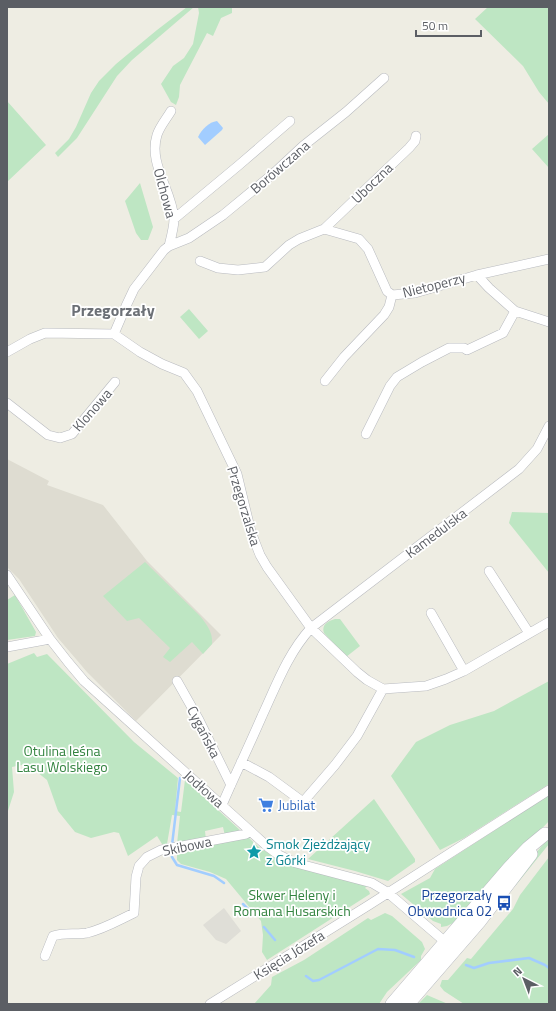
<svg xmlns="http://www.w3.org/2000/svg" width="556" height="1011" viewBox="0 0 556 1011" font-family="'Titillium Web',sans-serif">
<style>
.industrial{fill:#dfded7}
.education{fill:#dedcd1}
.green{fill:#bee6c3}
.water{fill:#a2cdff}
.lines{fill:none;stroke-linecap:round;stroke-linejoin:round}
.stream{stroke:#a2cdff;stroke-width:2.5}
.minor-casing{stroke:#b8babf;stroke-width:10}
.secondary-casing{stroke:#b8bbc1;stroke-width:14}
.minor{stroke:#fff;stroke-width:9}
.secondary{stroke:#fff;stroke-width:13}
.labels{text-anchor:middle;stroke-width:3.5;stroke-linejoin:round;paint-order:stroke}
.street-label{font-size:14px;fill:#5b5e64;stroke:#fff}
.park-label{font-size:14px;fill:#32833f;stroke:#fff}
.shop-label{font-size:14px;fill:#366cbe;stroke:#fff;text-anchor:start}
.culture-label{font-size:14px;fill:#0d838f;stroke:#fff;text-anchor:start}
.transit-label{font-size:14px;fill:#164399;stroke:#fff;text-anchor:end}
.quarter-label{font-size:16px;font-weight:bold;fill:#6c7076;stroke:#fff}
</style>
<rect width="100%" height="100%" fill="#eeede3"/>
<path class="industrial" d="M224 908 241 931 226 944 216 940 203 925Z"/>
<path class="education" d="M7 459 49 481 47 485 103 505 147 561 221 635 136 721 87 672 76 659 58 638 19 579 7 567Z"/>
<path class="green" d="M187 7H194L132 60 117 76 77 138 58 157 55 153 69 139 76 127 91 93 99 81 116 64 157 30Z
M198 7H232V13L221 18 213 36 207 33 180 85 179 97 176 105 171 102 161 84 173 66 184 58 193 44 199 13Z
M488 7H549V104L539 92 523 66 475 19Z
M7 101 46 145 7 182Z
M549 134V168L532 149Z
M140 183 153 227 148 240H141L136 233 125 201Z
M189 309 208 331 199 339 180 317Z
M512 512 549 513V573L509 523Z
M145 562 200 616C207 625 213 632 212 644L203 654 192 642 170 662 163 657 170 648 139 618 127 621 103 596Z
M15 595 36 632 35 636 7 640V600Z
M335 619H340L360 646 346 657 324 633C321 625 328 621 335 619Z
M34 653 37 657 47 654 134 742 178 778 175 811 181 812 185 780 241 831 225 836 223 827 205 831 206 840 177 844 180 816 172 815 167 844H162L157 836 128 856 119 833 114 832 91 838 75 832 58 811 47 780 27 764 12 767 14 792 7 814V664Z
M549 681V784L464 838 440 850 391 776 416 742 450 725 494 711Z
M549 795V821L453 923 447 926 441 927V924L433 921 401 894 430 878 435 869Z
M374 799 415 859V862L388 881 355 871 308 859Z
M244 837 249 838 262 850 367 886 365 888 369 891 370 894 267 960 262 952 263 935 261 921 226 879 210 872 181 864 177 860V851Z
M549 837V844L516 885 514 884 523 869Z
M549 857V1004H464L444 991 440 986 442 980H448L467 958 471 959 513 909 520 895Z
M385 913 392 916 422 942 425 949 421 956V960L387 992 379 1004H254L271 985 272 977 304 960 368 918 371 920Z
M427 995 448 1004H418Z"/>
<path class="water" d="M217 121 223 128 222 130 205 145 198 137C202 129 209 122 217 121Z"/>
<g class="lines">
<path class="stream" d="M172 845 180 778
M171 850 172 857 177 865 214 876 224 883
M243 904 254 915
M264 927 275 940
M466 965 474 968 489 963 529 958 545 965 549 968
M306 976 313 981 319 980 378 949 395 950 414 957"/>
<g class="minor-casing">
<path id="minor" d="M174 219 239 165 290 121
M324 229 409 148 415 141 416 136
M169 246C171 238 174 227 174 219 172 190 148 164 157 135 160 126 167 118 171 111
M200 261 218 268 238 270 265 267 289 245 299 239 324 229 359 239 368 249 387 291 392 295 415 293 477 275 549 259
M477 275 489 288 515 311 549 322
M114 334 126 306 134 289 164 250 169 246 189 238 223 215 274 173 303 146 346 112 384 78
M7 352 30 339 45 333 114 334 140 352 162 364 184 373 197 391 237 474 251 532 260 555 267 567 311 628 357 672 367 680 383 689 426 686 446 679 464 671 549 622
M325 381 344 357 384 315 389 307 392 295
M7 403 48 435 60 438 72 434 115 382
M366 434 390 386 397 377 422 362 449 348H464L467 350 503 333 515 311
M489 571 529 633
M7 575 50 639 68 662 84 681 268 847 279 855 296 863 372 883 387 892 450 946
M431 613 464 671
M7 647 50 639
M177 681 199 720 231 785
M241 762 269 777 303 802 335 765 357 736 383 689
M222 805C235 775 249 746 262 716 276 686 288 653 311 628L519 469 537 449 549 426
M45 956 53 936C65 932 76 935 87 933 104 929 119 920 134 913L136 877 139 866 147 857 161 850 246 834 250 831
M210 1004 369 905 549 790"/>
</g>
<g class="secondary-casing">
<path id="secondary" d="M392 1004 509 868 528 848 545 834
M408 1004 479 922 531 854"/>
</g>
<use href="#minor" class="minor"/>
<use href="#secondary" class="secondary"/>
</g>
<defs>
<g id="supermarket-bare" transform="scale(1.2)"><path d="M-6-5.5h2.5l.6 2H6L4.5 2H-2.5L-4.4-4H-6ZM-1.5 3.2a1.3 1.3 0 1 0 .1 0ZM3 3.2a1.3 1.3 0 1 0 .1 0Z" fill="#3f7fe0" stroke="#fff" stroke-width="2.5" paint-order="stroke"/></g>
<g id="sight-bare" transform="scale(1.2)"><path d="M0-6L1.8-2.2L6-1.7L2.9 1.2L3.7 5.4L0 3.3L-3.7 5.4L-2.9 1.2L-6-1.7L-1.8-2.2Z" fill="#0f9aa8" stroke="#fff" stroke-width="2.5" paint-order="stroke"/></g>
<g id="bus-bare" transform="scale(1.2)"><path d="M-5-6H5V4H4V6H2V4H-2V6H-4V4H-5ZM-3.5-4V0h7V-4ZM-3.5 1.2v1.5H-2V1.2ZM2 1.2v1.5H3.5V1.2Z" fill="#1a4fb4" stroke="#fff" stroke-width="2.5" paint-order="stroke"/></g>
</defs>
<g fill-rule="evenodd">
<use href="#supermarket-bare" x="266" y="805"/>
<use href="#sight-bare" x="254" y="852"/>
<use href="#bus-bare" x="504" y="903"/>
</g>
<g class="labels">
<g class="street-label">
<text transform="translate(280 167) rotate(-41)" y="5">Borówczana</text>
<text transform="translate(372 183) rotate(-44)" y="5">Uboczna</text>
<text transform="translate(165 193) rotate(75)" y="5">Olchowa</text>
<text transform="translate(434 285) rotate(-14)" y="5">Nietoperzy</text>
<text transform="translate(92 410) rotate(-49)" y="5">Klonowa</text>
<text transform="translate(244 506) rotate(73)" y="5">Przegorzalska</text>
<text transform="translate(436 533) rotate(-37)" y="5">Kamedulska</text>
<text transform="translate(204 732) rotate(63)" y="5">Cygańska</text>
<text transform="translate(204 789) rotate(42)" y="5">Jodłowa</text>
<text transform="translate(187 846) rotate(-12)" y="5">Skibowa</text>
<text transform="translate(289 955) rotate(-32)" y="5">Księcia Józefa</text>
</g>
<g class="park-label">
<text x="62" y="756">Otulina leśna<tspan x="62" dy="16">Lasu Wolskiego</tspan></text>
<text x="292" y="900">Skwer Heleny i<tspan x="292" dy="16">Romana Husarskich</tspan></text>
</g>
<g class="shop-label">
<text x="278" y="810">Jubilat</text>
</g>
<g class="culture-label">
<text x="266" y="849">Smok Zjeżdżający<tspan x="266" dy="16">z Górki</tspan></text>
</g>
<g class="transit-label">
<text x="492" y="900">Przegorzały<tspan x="492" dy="16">Obwodnica 02</tspan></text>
</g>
<g class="quarter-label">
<text x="113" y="316">Przegorzały</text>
</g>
</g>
<rect width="556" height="1011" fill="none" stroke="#5b5e64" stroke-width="16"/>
<g transform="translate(524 979) rotate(318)" stroke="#ffffff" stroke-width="3" paint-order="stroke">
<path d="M0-3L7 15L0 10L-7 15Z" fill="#5b5e64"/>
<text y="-6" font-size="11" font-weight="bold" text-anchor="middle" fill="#5b5e64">N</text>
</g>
<path d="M416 30v6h65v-6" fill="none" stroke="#5b5e64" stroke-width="2"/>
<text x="422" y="30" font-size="12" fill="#5b5e64" stroke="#ffffff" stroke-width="3" paint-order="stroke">50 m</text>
</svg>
